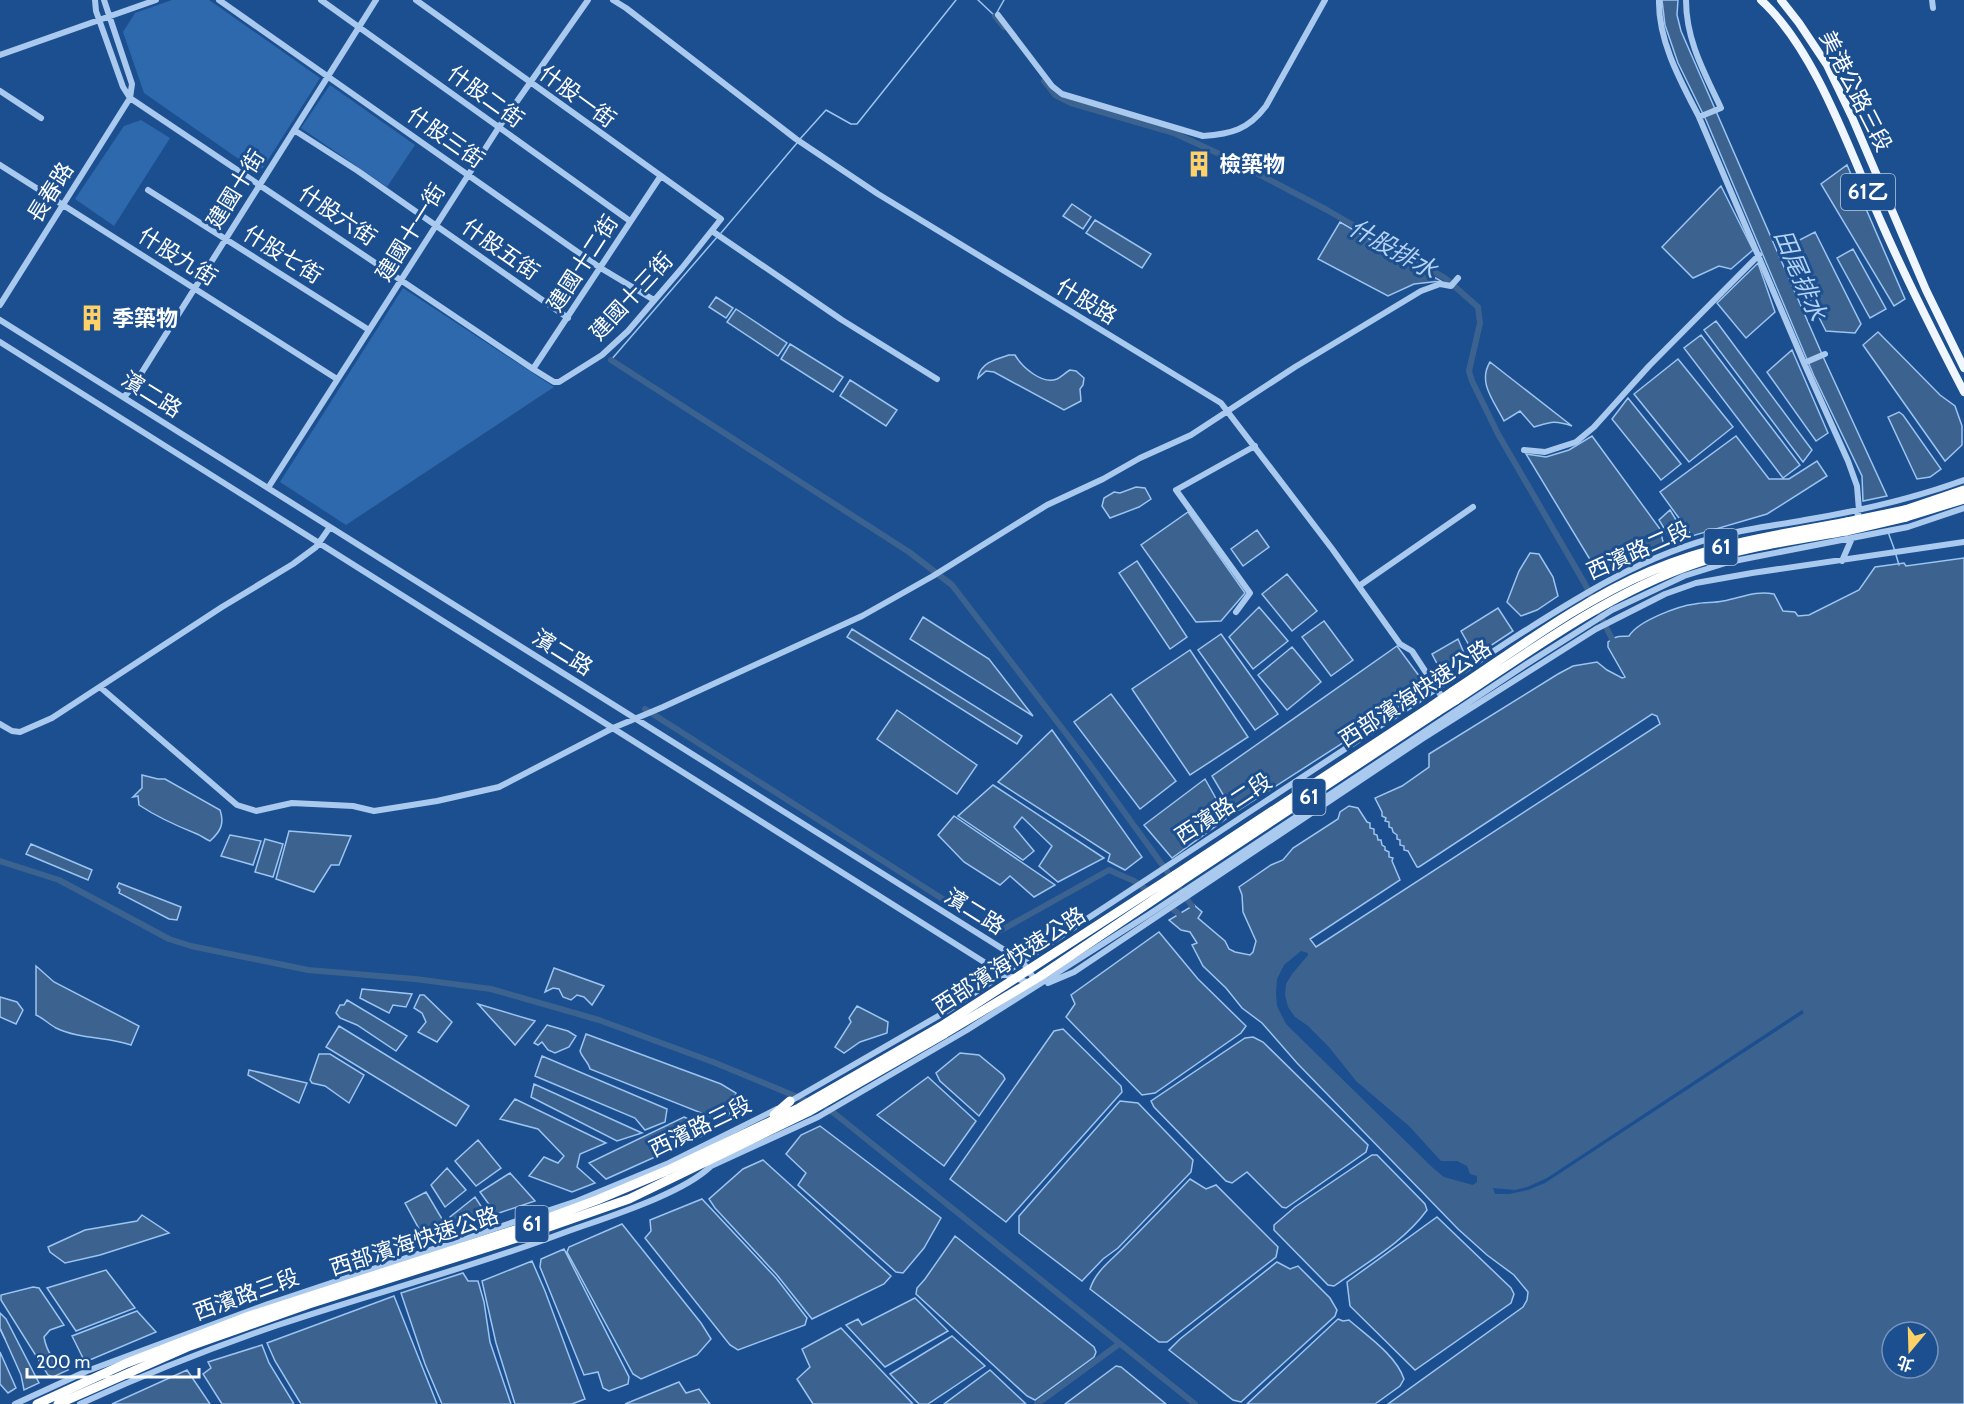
<svg xmlns="http://www.w3.org/2000/svg" width="1964" height="1404" viewBox="0 0 1964 1404" font-family="Cabin,'Noto Sans TC',sans-serif">
<style>
.green{fill:#2e69ad}
.water{fill:#3c6290;stroke:#9cc4f0;stroke-width:1.5;fill-rule:evenodd}
.pier{fill:#1b4f8f}
.lines{fill:none;stroke-linecap:round;stroke-linejoin:round}
.stream{stroke:#9cc4f0;stroke-width:1.5}
.canal{stroke:#3c6290;stroke-width:6}
.minor{stroke:#a9c9ee;stroke-width:6}
.major{stroke:#f0f6ff;stroke-width:8}
.highway{stroke:#fff;stroke-width:9}
.highway-bridge{stroke:#fff;stroke-width:9}
.labels{text-anchor:middle;stroke-width:6;stroke-linejoin:round;paint-order:stroke}
.shield{fill:#1b4f8f;stroke:#bbcadd;stroke-width:1.5}
.shield-label{font-size:21px;font-weight:bold;fill:#fff}
.street-label{font-size:22px;fill:#fff;stroke:#1b4f8f}
.poi-label{font-size:22px;font-weight:bold;fill:#fff;stroke:#1b4f8f;text-anchor:start}
.water-label{font-size:24px;font-style:italic;fill:#b5d3f5;stroke:#1b4f8f}
</style>
<rect width="100%" height="100%" fill="#1b4f8f"/>
<path class="green" d="M172 0H209L320 78 263 168 253 169 144 93 123 32 135 13Z
M330 85 415 145 387 187 301 128Z
M141 120 170 138 114 226 75 199 124 126Z
M403 288 554 387 346 525 280 482Z"/>
<path class="water" d="M1662 0H1678L1677 15 1681 31 1825 361 1887 496 1863 501 1862 476 1814 376 1706 120 1678 63 1665 25Z
M1847 165 1905 299 1894 306 1821 184Z
M1721 186 1753 250 1731 269 1719 266 1693 278 1662 247Z
M1072 204 1091 217 1083 229 1063 216Z
M1095 220 1151 254 1142 268 1086 233Z
M1340 222 1441 281 1414 284 1388 296 1318 259Z
M1815 232 1861 324 1855 333 1826 331 1784 248Z
M1853 249 1886 309 1870 318 1837 258Z
M1758 263 1775 312 1746 338 1717 303Z
M716 297 733 308 726 318 709 307Z
M736 309 787 343 778 356 727 322Z
M1716 321 1812 450 1803 462 1704 330Z
M1878 332 1940 395 1955 406 1962 426V445L1945 461 1863 345Z
M1701 335 1800 465 1783 478 1684 348Z
M790 344 843 377 833 392 781 359Z
M1792 350 1828 433 1816 441 1767 372Z
M1009 355H1015C1022 367 1042 385 1057 379 1061 377 1065 373 1070 370L1076 371 1084 378 1083 385 1080 389 1081 401 1064 410 994 372 986 371 978 378C980 363 996 359 1009 355Z
M1678 359 1733 427 1689 462 1634 394Z
M1490 362 1572 426C1554 420 1551 422 1534 427L1520 411 1504 421C1495 402 1477 383 1490 362Z
M850 380 897 410 886 426 840 396Z
M1628 398 1681 464 1661 480 1612 419Z
M1899 412 1903 415 1941 469 1930 477 1917 479 1888 417Z
M1592 436 1660 529 1664 546 1597 571 1526 454 1546 457 1569 450Z
M1736 436 1769 479H1789L1817 461 1827 476 1767 514 1692 536 1660 492Z
M1136 487 1145 488 1151 499 1139 507 1110 518 1102 506 1104 498 1114 492 1120 493Z
M1670 510 1681 528V537L1670 538 1659 520Z
M1188 512 1245 593 1221 621 1196 622 1141 545Z
M1257 530 1269 547 1243 566 1231 549Z
M1530 553 1539 554 1553 577 1558 596 1537 610 1521 616 1507 602 1519 571Z
M1964 558V1404H1388L1523 1307 1527 1300 1528 1292 1514 1275 1487 1255 1458 1229 1297 1063 1262 1023 1242 1008 1226 988 1203 966 1192 945 1197 943 1190 932 1181 930 1169 920 1194 905 1202 912 1198 918 1225 941 1229 949 1235 952 1250 955 1253 952 1256 941 1243 912 1242 895 1239 887 1271 865 1283 860 1293 848 1338 819 1340 812 1349 806 1358 808 1367 822 1370 823V828L1374 829V834L1377 835 1378 840H1381L1382 845 1385 847V850L1389 852V857L1393 858 1392 861 1400 880 1310 939 1316 947 1660 724 1657 716 1652 714 1419 867H1417L1408 851 1404 850V846L1400 845V840L1397 839V835L1393 832 1392 828 1389 827V822L1385 821 1386 818 1382 816V812L1375 798 1402 786 1429 767V754L1558 674 1573 666 1597 662 1607 670 1622 678 1625 677 1608 647V642C1616 635 1620 637 1629 636 1638 621 1678 606 1695 604 1704 602 1714 603 1723 601 1741 598 1755 590 1774 594L1783 611 1795 612 1798 616 1809 615 1859 590 1875 567 1904 563 1906 566ZM1892 1332H1928V1368H1892Z
M1137 561 1187 637 1170 649 1119 573Z
M1287 574 1317 611 1292 631 1262 594Z
M1259 607 1288 641 1253 669 1229 637Z
M1498 608 1513 631 1475 656 1461 631Z
M923 617 989 659 1033 716 910 639Z
M1324 621 1353 660 1331 676 1302 637Z
M852 629 1022 736 1017 744 847 637Z
M1221 634 1278 714 1255 730 1198 650Z
M1458 639 1467 660 1443 675 1432 654Z
M1397 646 1428 688 1234 813 1212 776Z
M1292 647 1321 682 1287 710 1258 675Z
M1190 650 1248 737 1190 775 1132 689Z
M1111 694 1176 781 1140 809 1074 722Z
M897 710 977 765 957 794 877 739Z
M1052 730 1142 857 1125 870 1108 861 1110 854 998 782Z
M142 775 158 779H165L220 810C225 824 220 832 210 841 205 839 202 836 197 834 177 826 157 817 139 805L138 796 133 797 142 788Z
M1205 779 1227 818 1172 858 1144 825Z
M993 785 1104 858 1058 882 1039 866 1052 846 1022 817 1014 827 1034 851 1023 860 958 816Z
M954 816 1055 885 1034 897 1010 876 1000 885 964 862 938 835Z
M289 831 351 836 339 865H331L314 892 276 879Z
M230 835 261 841 253 865 221 856Z
M265 839 283 844 273 877 255 872Z
M31 844 92 870 88 880 26 854Z
M119 883 181 907 177 920 169 919 119 893 120 890 117 887Z
M1159 932 1198 979 1246 1026 1241 1033 1155 1093 1142 1095 1066 1017 1075 1004 1071 995Z
M36 966 54 982 139 1026 131 1045C107 1037 79 1039 56 1028 49 1024 43 1018 36 1015Z
M554 968 604 986 592 1005 584 997 577 995 571 1000 563 997 559 989 553 988 545 992Z
M362 989 412 994 406 1007 393 1005 389 1013 360 998Z
M420 995H424L452 1022 437 1042 418 1032 426 1022 422 1013 414 1008Z
M0 997 17 1002 23 1010 16 1024 0 1017Z
M347 1000 407 1036 396 1051 357 1025 340 1018 336 1013 340 1005H344Z
M478 1004 535 1021 515 1045Z
M857 1006 888 1022 887 1033 860 1042 844 1053 835 1047 851 1022 849 1018Z
M547 1025 568 1031 576 1036 569 1047 555 1053 548 1050 542 1042 538 1045 534 1043Z
M339 1026 469 1106 456 1126 326 1047Z
M1063 1029 1121 1086 1122 1092 1006 1222 950 1179 1054 1031Z
M586 1034 721 1084 736 1093 728 1120 724 1122 590 1069C588 1061 582 1058 580 1051Z
M1253 1037 1263 1042 1368 1145 1366 1152 1286 1208 1282 1207 1247 1172 1232 1183 1226 1181 1154 1107 1151 1101 1245 1038Z
M960 1053 979 1055 1003 1075 1005 1079 979 1116 940 1081 936 1073Z
M319 1054H330L364 1075 349 1103 325 1086 312 1083 310 1080Z
M542 1056 667 1109 665 1122 645 1130 635 1118 535 1076Z
M249 1070 307 1083 299 1103 248 1075Z
M928 1077 976 1121 944 1166 877 1115Z
M534 1084 642 1133 617 1141 531 1097Z
M515 1099 606 1143 580 1154 577 1167 595 1183 572 1192 529 1176 544 1157 558 1163 564 1156 538 1129 500 1119Z
M1120 1101 1138 1103 1193 1160 1191 1172 1118 1248 1103 1259 1082 1281 1019 1233V1216Z
M684 1117 713 1131 606 1179 589 1163Z
M820 1126 941 1218 924 1248 903 1273 896 1272 798 1185 806 1173 786 1154 801 1135Z
M478 1140 501 1168 476 1186 455 1161Z
M1372 1155H1377L1425 1204 1427 1210C1404 1242 1366 1263 1334 1286L1328 1285 1274 1230V1225L1295 1207Z
M763 1160 891 1276 884 1284 812 1319 777 1275 715 1208 709 1199 743 1169Z
M447 1168 466 1190 445 1207 431 1185Z
M510 1173 535 1201 496 1214 480 1192Z
M1190 1179 1206 1189 1216 1185 1278 1247 1276 1257 1167 1342H1159L1090 1289C1096 1270 1112 1260 1125 1246 1147 1224 1169 1201 1190 1179Z
M426 1192 448 1229 424 1238 405 1203Z
M475 1197 488 1217 456 1227 450 1217Z
M702 1199 776 1278 807 1318 805 1325 738 1350 730 1345 645 1238 651 1231 650 1220Z
M142 1215 169 1233 100 1255 65 1263 50 1252 48 1247 85 1230 137 1221Z
M1437 1217 1511 1288 1514 1294 1511 1303 1415 1370 1350 1306 1347 1282Z
M622 1224 701 1323 711 1339 697 1355 641 1379 633 1374 567 1252 569 1247Z
M955 1236 1094 1347 1096 1352 1094 1357 1035 1400 1027 1396 916 1294 917 1288 925 1279Z
M564 1249 629 1377 628 1384 609 1391 603 1388 598 1372 584 1375 540 1267 541 1259Z
M532 1261 545 1291 585 1399 572 1404H515L496 1343 482 1281Z
M1277 1262 1290 1269 1298 1266 1330 1298 1337 1310 1335 1316 1241 1402 1233 1400 1169 1350 1180 1339Z
M106 1270 135 1308 76 1331 47 1288Z
M463 1273 468 1281H478L484 1302 490 1342 511 1404H442L425 1364 401 1293Z
M33 1287 39 1288 64 1325 50 1330 44 1337C47 1354 54 1361 68 1370L53 1377 48 1375 1 1300V1295Z
M394 1296 437 1404H301L275 1361 267 1343Z
M915 1298 948 1331 885 1367 846 1325 858 1319 862 1325Z
M137 1311 156 1332 85 1362 72 1336Z
M0 1313 6 1319 39 1383 24 1390 21 1375 0 1328Z
M1338 1319 1343 1321 1349 1320C1367 1336 1396 1355 1404 1379L1400 1386 1375 1404H1247Z
M841 1328 913 1404H813L797 1379 810 1367 802 1349Z
M952 1336 985 1366 928 1404H919L890 1374Z
M262 1345 269 1363 294 1404H222L203 1374 211 1368 208 1362Z
M0 1352 16 1388 8 1393 0 1384Z
M1116 1366 1121 1367 1166 1404H1065Z
M187 1370 210 1404H112Z
M990 1370 1026 1404H944Z
M679 1382 686 1393 699 1389 710 1404H625Z"/>
<path class="pier" d="M1301 951 1308 953V955L1292 974 1286 984 1285 995 1288 1007 1295 1017 1308 1026 1329 1047 1356 1081 1409 1126 1441 1161H1457L1467 1166 1470 1174 1477 1176V1182L1473 1185 1444 1177 1433 1168 1286 1024 1277 1006 1276 993 1277 979 1284 965Z
M1802 1010 1804 1013 1545 1183 1528 1190 1509 1194H1495L1493 1188 1515 1190 1527 1187 1547 1178Z"/>
<g class="lines">
<path class="stream" d="M978 0 995 16 1004 0
M800 139 826 110 851 124H857L956 0
M721 233 797 143
M611 360 718 236
M1888 532 1895 551
M1896 555 1899 565
M0 1329 5 1339"/>
<path class="canal" d="M995 16 1004 27
M1044 81 1055 95 1071 103 1174 133 1226 157 1327 210 1445 278 1478 307 1480 323 1469 371 1472 381 1498 434 1585 584 1612 639
M611 360 909 552 952 585 1088 762 1192 906
M645 709 996 933 1109 870 1134 881 1151 893
M0 861 59 880 169 939 191 946 308 970 415 979 491 989 599 1020 713 1062 812 1103
M1169 906 1179 914
M827 1110 834 1113 1195 1404
M1037 1404 1119 1344"/>
<path class="minor" d="M95 0 96 11 123 87 130 98 533 369 554 382H559L602 355 628 331 682 268 721 219 416 0
M219 0 599 267 654 300
M321 0 630 221
M613 0 626 8 796 139 878 194 1221 403 1333 550 1400 644 1412 651 1444 700
M1659 0C1658 41 1681 82 1699 117L1804 363 1848 461 1857 486 1859 510 1856 522
M1686 0C1686 40 1704 72 1721 108L1699 117
M1932 0 1933 8
M998 15 1052 86 1062 94 1203 136C1231 134 1248 130 1266 106L1325 0
M0 55 156 0
M0 91 41 118
M294 130 358 171 568 318
M0 165 337 379
M148 190 369 330
M712 231 842 320 937 379
M0 305 130 98 132 84 104 0
M0 320 1022 961 1037 983
M0 342 1003 974 1030 983
M1804 363 1825 354
M533 369 660 177
M124 397 132 388 376 0
M1524 450 1545 452 1576 442 1594 427 1649 366 1759 255
M268 488 499 127 588 0
M1842 561 1852 538
M1359 586 1473 507
M1236 612 1250 593 1176 490 1255 446
M100 687 237 805 256 811 292 803 353 806 374 811 437 801 499 787 613 728 663 707 862 616 933 576 1047 505 1103 479 1140 458 1191 435 1295 367 1421 291 1440 284 1451 286 1458 278
M0 724 12 731 20 732 52 718 222 607 293 564 316 547 330 527
M1048 983 1074 972 1422 739 1596 629 1665 594 1696 583 1752 573 1964 542
M789 1102 947 1011 1509 641C1576 598 1645 554 1724 535 1751 528 1778 525 1805 520 1859 511 1912 499 1964 480
M15 1404 87 1371 268 1304 577 1201 669 1163 777 1109
M80 1404C145 1374 211 1348 278 1325 373 1293 470 1268 563 1233 604 1218 681 1195 711 1166L818 1117 967 1030 1148 915 1525 665 1612 610 1684 576 1729 562 1908 527 1964 508"/>
<path class="major" d="M1761 0C1817 51 1851 155 1882 224 1907 281 1935 336 1964 392
M1781 0 1799 23 1827 65 1852 117 1926 290 1964 368"/>
<path class="highway" d="M1905 510 1964 490
M1906 517 1964 499
M1452 692C1516 650 1580 601 1651 571 1714 544 1781 534 1847 522
M1456 700C1532 650 1607 594 1694 564 1743 547 1795 540 1846 531
M1175 875 1432 706
M1180 882 1437 712
M774 1115 790 1101
M37 1404 127 1363 249 1316 524 1227 597 1200 666 1171 799 1108 940 1027
M58 1404 190 1346 309 1304 517 1238 629 1199 808 1112 944 1034"/>
<path class="highway-bridge" d="M1847 522 1905 510
M1846 531 1906 517
M1432 706 1452 692
M1437 712 1456 700
M940 1027 1175 875
M944 1034 1039 977 1180 882"/>
</g>
<defs>
<g id="building-bare" transform="scale(2.07)"><path d="M-4-6H4V6H1V3H-1V6H-4ZM-2.5-4.3h1.7v1.8h-1.7ZM.8-4.3h1.7v1.8H.8ZM-2.5-1h1.7V.8h-1.7ZM.8-1h1.7V.8H.8Z" fill="#ffd166" stroke="#1b4f8f" stroke-width="2.5" paint-order="stroke"/></g>
</defs>
<g fill-rule="evenodd">
<use href="#building-bare" x="1199" y="164"/>
<use href="#building-bare" x="92" y="318"/>
</g>
<g class="labels">
<g class="shield">
<rect x="1841" y="174" width="54" height="36" rx="4.5"/>
<rect x="1704.5" y="529" width="33" height="36" rx="4.5"/>
<rect x="1292.5" y="779" width="33" height="36" rx="4.5"/>
<rect x="515.5" y="1206" width="33" height="36" rx="4.5"/>
</g>
<g class="shield-label">
<text x="1868" y="199">61乙</text>
<text x="1721" y="554">61</text>
<text x="1309" y="804">61</text>
<text x="532" y="1231">61</text>
</g>
<g class="street-label">
<text transform="translate(1856 91) rotate(63)" y="8">美港公路三段</text>
<text transform="translate(486 96) rotate(36)" y="8">什股二街</text>
<text transform="translate(578 96) rotate(36)" y="8">什股一街</text>
<text transform="translate(446 137) rotate(35)" y="8">什股三街</text>
<text transform="translate(235 189) rotate(-58)" y="8">建國十街</text>
<text transform="translate(50 192) rotate(-58)" y="8">長春路</text>
<text transform="translate(338 215) rotate(34)" y="8">什股六街</text>
<text transform="translate(410 232) rotate(-58)" y="8">建國十一街</text>
<text transform="translate(501 249) rotate(35)" y="8">什股五街</text>
<text transform="translate(283 254) rotate(32)" y="8">什股七街</text>
<text transform="translate(178 256) rotate(32)" y="8">什股九街</text>
<text transform="translate(582 263) rotate(-57)" y="8">建國十二街</text>
<text transform="translate(631 296) rotate(-47)" y="8">建國十三街</text>
<text transform="translate(1087 301) rotate(31)" y="8">什股路</text>
<text transform="translate(152 394) rotate(32)" y="8">濱二路</text>
<text transform="translate(1638 550) rotate(-24)" y="8">西濱路二段</text>
<text transform="translate(563 652) rotate(32)" y="8">濱二路</text>
<text transform="translate(1415 693) rotate(-33)" y="8">西部濱海快速公路</text>
<text transform="translate(1223 808) rotate(-33)" y="8">西濱路二段</text>
<text transform="translate(975 911) rotate(32)" y="8">濱二路</text>
<text transform="translate(1009 960) rotate(-33)" y="8">西部濱海快速公路</text>
<text transform="translate(700 1126) rotate(-26)" y="8">西濱路三段</text>
<text transform="translate(414 1241) rotate(-18)" y="8">西部濱海快速公路</text>
<text transform="translate(246 1294) rotate(-20)" y="8">西濱路三段</text>
</g>
<g class="poi-label">
<text x="1219" y="172">檢築物</text>
<text x="112" y="326">季築物</text>
</g>
<g class="water-label">
<text transform="translate(1393 249) rotate(29)" y="8">什股排水</text>
<text transform="translate(1800 275) rotate(67)" y="8">田尾排水</text>
</g>
</g>
<g transform="translate(1910 1350) rotate(199)"><circle r="28" fill="#1b4f8f" stroke="#7695bc" stroke-width="1.5"/>
<path d="M0-4.5L10 22L0 15L-10 22Z" fill="#ffd166"/>
<text y="-9" font-size="16" font-weight="bold" text-anchor="middle" fill="#ffffff">北</text>
</g>
<path d="M27 1368v9h172v-9" fill="none" stroke="#ffffff" stroke-width="3"/>
<text x="36" y="1368" font-size="18" fill="#ffffff" stroke="#1b4f8f" stroke-width="4.5" paint-order="stroke">200 m</text>
</svg>
